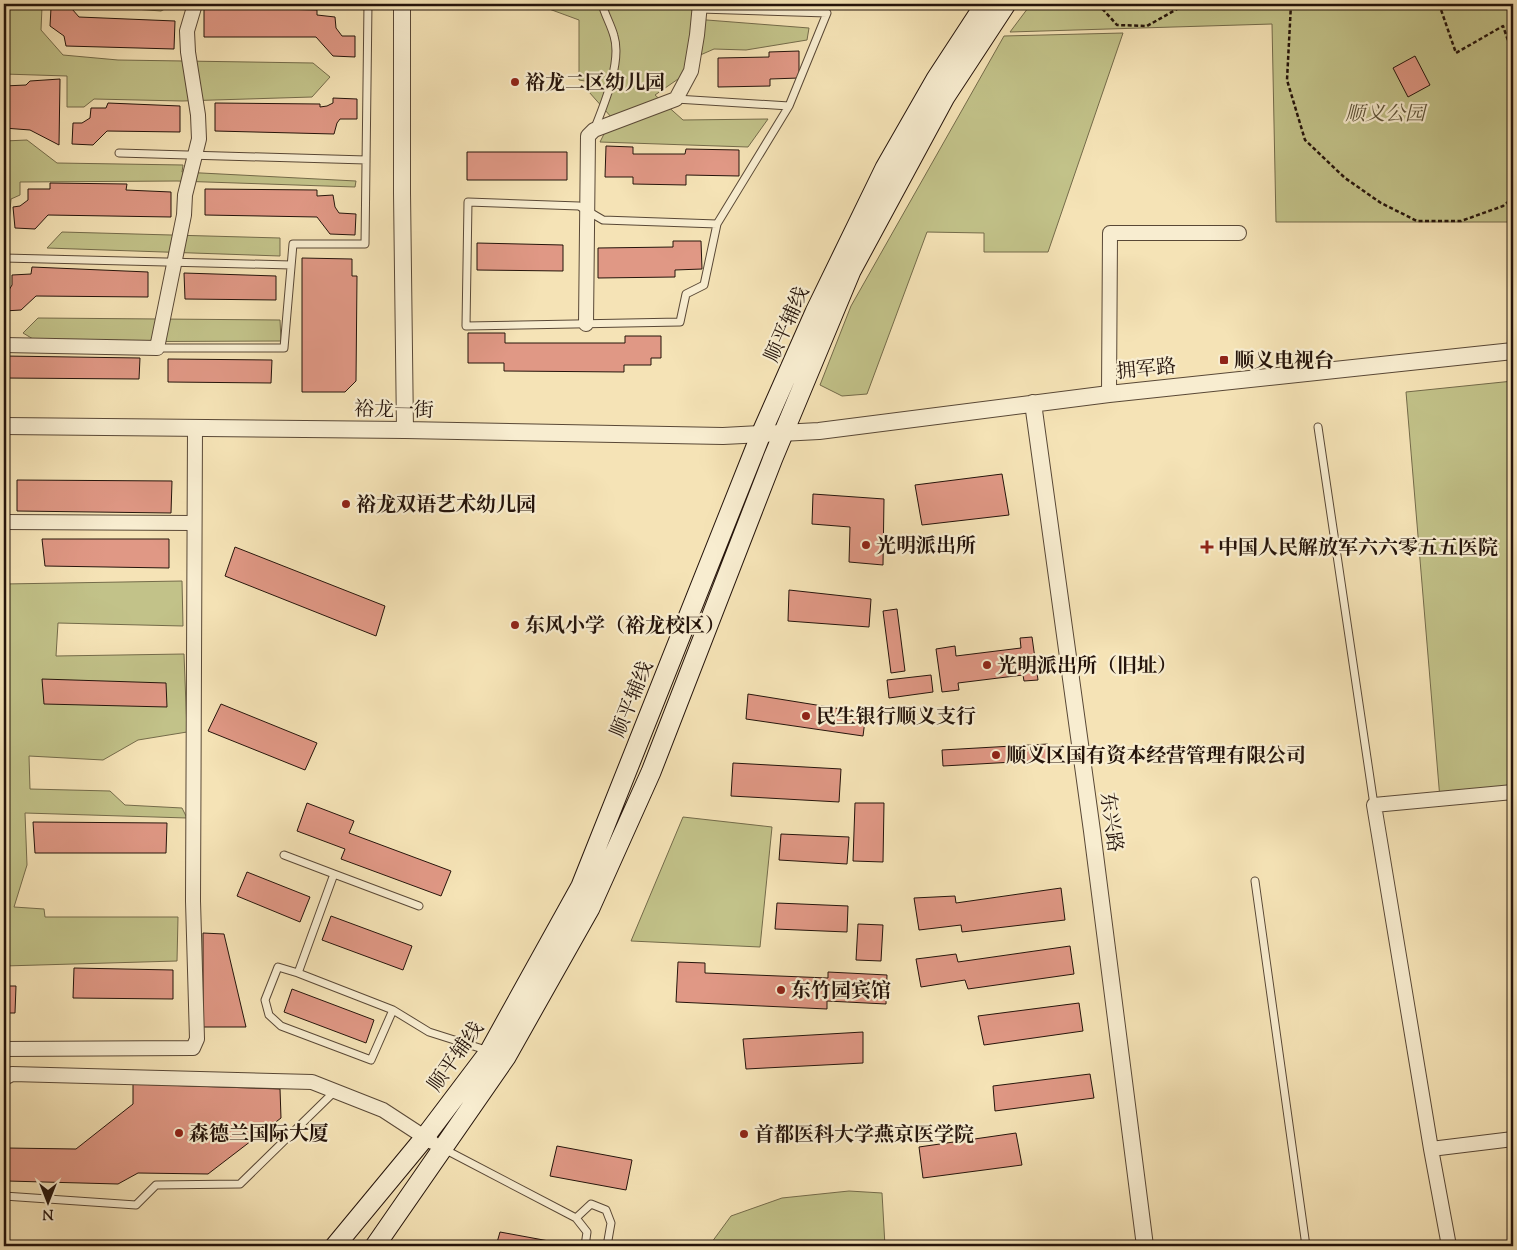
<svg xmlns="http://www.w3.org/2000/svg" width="1517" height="1250" viewBox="0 0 1517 1250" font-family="'Sorts Mill Goudy','Noto Serif SC',serif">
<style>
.green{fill:#c2c289;stroke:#746b4a}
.building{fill:#e09885;stroke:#25140b}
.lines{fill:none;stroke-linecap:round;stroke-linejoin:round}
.service-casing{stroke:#594836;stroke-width:9}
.minor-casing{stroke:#594836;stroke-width:16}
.tertiary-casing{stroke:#594836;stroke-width:18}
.secondary-casing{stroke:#25140b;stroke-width:21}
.path{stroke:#25140b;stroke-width:2.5;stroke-dasharray:4 2.5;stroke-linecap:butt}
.service{stroke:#f8edd0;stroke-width:7}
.minor{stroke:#f8edd0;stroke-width:14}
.tertiary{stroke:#f8edd0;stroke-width:16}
.secondary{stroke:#f8edd0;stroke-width:19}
.poi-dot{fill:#8f2418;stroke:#f8edd0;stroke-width:2}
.labels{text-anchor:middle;stroke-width:4.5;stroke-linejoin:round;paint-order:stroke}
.poi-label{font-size:20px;font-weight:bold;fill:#25140b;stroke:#f8edd0;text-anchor:start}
.park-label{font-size:20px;font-style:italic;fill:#5c5137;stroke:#f8edd0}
.street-label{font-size:20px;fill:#25140b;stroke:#f8edd0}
</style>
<rect width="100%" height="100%" fill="#f5e3b6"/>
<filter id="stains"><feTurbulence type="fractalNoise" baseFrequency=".004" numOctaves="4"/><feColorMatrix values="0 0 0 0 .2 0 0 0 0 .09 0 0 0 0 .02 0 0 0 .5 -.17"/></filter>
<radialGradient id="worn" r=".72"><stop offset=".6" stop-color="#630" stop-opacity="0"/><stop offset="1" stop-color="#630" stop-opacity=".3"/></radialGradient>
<path class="green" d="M4 4H174L161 11 82 5 42 7 41 30 63 55 118 60 313 63 330 77 312 97 182 101 94 99 84 107H67V76L4 74Z
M541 4H694V19L809 28 807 40 746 50 714 49 689 60 681 77 655 95 683 120 768 119 748 147 600 142 612 118 589 92 591 82 579 80V20L541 6Z
M1031 4H1513V222H1276L1272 24 1010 32Z
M1123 33 1048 252H984V233L927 232 867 394 842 396 820 385 851 306 1004 36Z
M27 140 57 163 183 165 182 172 356 181 355 187 177 181 20 182V195L11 199 4 282V141Z
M62 232 280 238V256L47 248Z
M38 318 280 320 281 341 38 342 23 333Z
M1513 381V792L1440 799 1406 392Z
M182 581 183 626 58 623 56 656 184 654 187 732 138 740 103 760 29 756 30 789 110 791 125 805 182 808 187 818 25 813 27 865 14 907 44 909 45 917H178L177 961 4 966V584Z
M683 817 772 827 760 947 631 941Z
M849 1191 882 1193 885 1246H709L731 1216 782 1198Z"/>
<path class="building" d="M204 7 317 10V15L335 17 336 28 342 36H355V57L333 56 316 37H204Z
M51 8 72 9 79 17 175 21 174 49 66 46 64 36 50 26Z
M799 51V78L770 79V86L718 87V58L769 57V52Z
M1415 56 1430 85 1408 97 1393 68Z
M60 79 59 145 30 130 4 128V86L26 85 30 81Z
M333 98 357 99V119H340L337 123 334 134 215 131V103L320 104V107L327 106 333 103Z
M108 103 180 106V132L107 131 93 145 72 144 73 123H82L90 118 91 108H106Z
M606 146 633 147V154H685L686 149 739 150V176L686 175V185L633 184V177H605Z
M467 152H567V180H467Z
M50 183 127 184 126 190 171 192V217L48 215 35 229 15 228 13 207 20 206 28 200V189H50Z
M205 189 317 190V196L333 195 335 207 339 213 356 214 355 235 330 234 317 217 205 215Z
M673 241H701L702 269 675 270V277L598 278V248L673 247Z
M477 243 563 245V271L477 270Z
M302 258 352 259V276H357L356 381 345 392H302Z
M32 267 148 272V297L36 296 21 310 4 311V290H9L12 285V275L31 274Z
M184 273 276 276V300L185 299Z
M468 333H505V343H625V336H661V358H651V365H624V372L504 371V363H468Z
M4 356 140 358 139 379 4 378Z
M168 359 272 360 271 383 168 382Z
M1002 474 1009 515 922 525 915 485Z
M17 480 172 481 171 513 17 511Z
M813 494 884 499 883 565 849 562 850 527 812 524Z
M42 539H169V568L45 566Z
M235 547 385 606 376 636 225 576Z
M789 590 871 599 869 627 788 621Z
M897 609 905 671 891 673 883 611Z
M1032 637 1038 680 1024 681 1023 675 958 683 959 690 942 692 936 649 955 646 956 656 1021 648 1020 638Z
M931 675 933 692 889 698 887 680Z
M42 679 166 683 167 707 44 704Z
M748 694 866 713 863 736 746 719Z
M221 704 317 743 305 770 208 731Z
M1048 744 1049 760 943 766 942 750Z
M733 763 841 769 839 802 731 796Z
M307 803 354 821 349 833 451 871 441 896 341 859 345 849 297 831Z
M855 803H884L883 862 853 861Z
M33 822 167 823 166 853H35Z
M781 834 849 837 847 864 779 860Z
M247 872 310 897 300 922 237 896Z
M1061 888 1065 920 962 932 961 925 919 930 914 898 955 896 956 903Z
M777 903 848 906 847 932 775 929Z
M331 916 412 946 403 970 322 940Z
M858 924 883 925 881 961 856 960Z
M203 933 224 934 246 1027H203Z
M1070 946 1074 974 968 989 965 980 921 987 916 959 956 954 958 962Z
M678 962 705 963V973L828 978V972L887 975 886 1004 827 1001V1009L676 1002Z
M74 968 173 970V999L73 998Z
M4 986H16L15 1013H4Z
M292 989 374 1020 366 1043 284 1012Z
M1079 1003 1083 1031 984 1045 978 1016Z
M863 1032V1063L746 1069 743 1039Z
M1090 1074 1094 1098 995 1111 993 1086Z
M133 1084 280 1089 281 1118 208 1174 138 1173 118 1184 7 1181V1148L76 1149 133 1104Z
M1016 1133 1022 1165 923 1178 919 1147Z
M557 1146 632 1160 626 1190 550 1176Z
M500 1232 576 1246H496Z"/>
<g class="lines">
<g class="service-casing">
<path id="service" d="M700 9 827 13 789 106
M676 99 789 106 717 224
M594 130C604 105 622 62 614 36 611 25 605 15 602 4
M119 153 366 160
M468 202 579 206 603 220 717 224 704 285 686 294 680 322 466 326Z
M4 258 291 265
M157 348H284L293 244H365L368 4
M1318 427 1374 805
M284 855 334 874
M1255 881 1306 1246
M419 906 334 874 298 973 393 1010 429 1032 489 1051
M298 973 278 967 265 1000 269 1015 281 1026 371 1060 393 1010
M444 1149 576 1218 587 1232 585 1246
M4 1196 136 1205 156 1185 240 1184 335 1091
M576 1218 591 1204 606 1210 611 1223 607 1246"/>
</g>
<g class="minor-casing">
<path id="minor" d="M586 324 588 136 594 130 676 99 691 71 697 35 700 4
M4 345 157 348 184 215 185 195 199 139 198 115 188 52 187 31 195 4
M1109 394 1110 233H1239
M4 522 194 523
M4 1049 193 1048 197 1039 193 901 195 428
M4 1078 12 1074 312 1082 383 1110 432 1142
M1431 1149 1513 1139
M1449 1246 1431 1149 1374 805 1513 792"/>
</g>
<g class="tertiary-casing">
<path id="tertiary" d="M402 4V193L405 430
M1033 403 1092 831 1145 1246
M4 426 405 430 723 436 819 431 1109 394 1513 351"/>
</g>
<g class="secondary-casing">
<path id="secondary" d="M335 1246 421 1142 489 1052 581 886 761 434 815 312 885 168 936 79 985 4
M375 1246 506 1057 590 908 651 772 773 458 851 271 945 97 1006 4"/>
</g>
<path class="path" d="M1098 4 1117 25 1147 26 1186 4
M1291 4 1287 80 1305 140 1345 178 1381 203 1417 221H1461L1503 206 1513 198
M1439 4 1456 53 1503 26 1513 55"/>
<use href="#service" class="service"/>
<use href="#minor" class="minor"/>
<use href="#tertiary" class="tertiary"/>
<use href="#secondary" class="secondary"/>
</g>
<g class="poi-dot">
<circle cx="515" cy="82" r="5"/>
<rect x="1219" y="355" width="10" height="10" rx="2.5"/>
<circle cx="346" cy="504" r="5"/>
<circle cx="866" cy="545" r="5"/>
<path d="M1204.5 539.5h5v5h5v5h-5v5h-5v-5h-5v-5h5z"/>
<circle cx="515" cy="625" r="5"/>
<circle cx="987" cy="665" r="5"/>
<circle cx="806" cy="716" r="5"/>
<circle cx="996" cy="755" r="5"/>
<circle cx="781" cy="990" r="5"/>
<circle cx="179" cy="1133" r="5"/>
<circle cx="744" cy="1134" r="5"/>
</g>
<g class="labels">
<g class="poi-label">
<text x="525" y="89">裕龙二区幼儿园</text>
<text x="1234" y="367">顺义电视台</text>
<text x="356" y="511">裕龙双语艺术幼儿园</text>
<text x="876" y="552">光明派出所</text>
<text x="1218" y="554">中国人民解放军六六零五五医院</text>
<text x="525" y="632">东风小学（裕龙校区）</text>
<text x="997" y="672">光明派出所（旧址）</text>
<text x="816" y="723">民生银行顺义支行</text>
<text x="1006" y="762">顺义区国有资本经营管理有限公司</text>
<text x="791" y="997">东竹园宾馆</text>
<text x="189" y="1140">森德兰国际大厦</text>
<text x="754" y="1141">首都医科大学燕京医学院</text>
</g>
<g class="park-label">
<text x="1385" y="120">顺义公园</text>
</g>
<g class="street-label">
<text transform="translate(786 324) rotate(-66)" y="7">顺平辅线</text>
<text transform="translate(1146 368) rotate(-6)" y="7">拥军路</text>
<text transform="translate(394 409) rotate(1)" y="7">裕龙一街</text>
<text transform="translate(631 699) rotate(-68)" y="7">顺平辅线</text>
<text transform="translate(1112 822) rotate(82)" y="7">东兴路</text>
<text transform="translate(455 1056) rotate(-55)" y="7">顺平辅线</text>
</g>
</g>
<rect width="1517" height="1250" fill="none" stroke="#f5e3b6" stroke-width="20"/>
<rect x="5" y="5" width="1507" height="1240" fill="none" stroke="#25140b" stroke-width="2.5"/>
<rect x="10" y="10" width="1497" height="1230" fill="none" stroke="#25140b"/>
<g transform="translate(48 1202) rotate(180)" stroke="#f8edd0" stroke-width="4" paint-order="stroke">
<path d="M0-4L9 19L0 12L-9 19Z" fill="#25140b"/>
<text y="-8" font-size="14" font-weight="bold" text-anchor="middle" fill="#25140b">N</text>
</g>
<rect width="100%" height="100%" filter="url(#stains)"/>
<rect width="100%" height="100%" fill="url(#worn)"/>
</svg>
